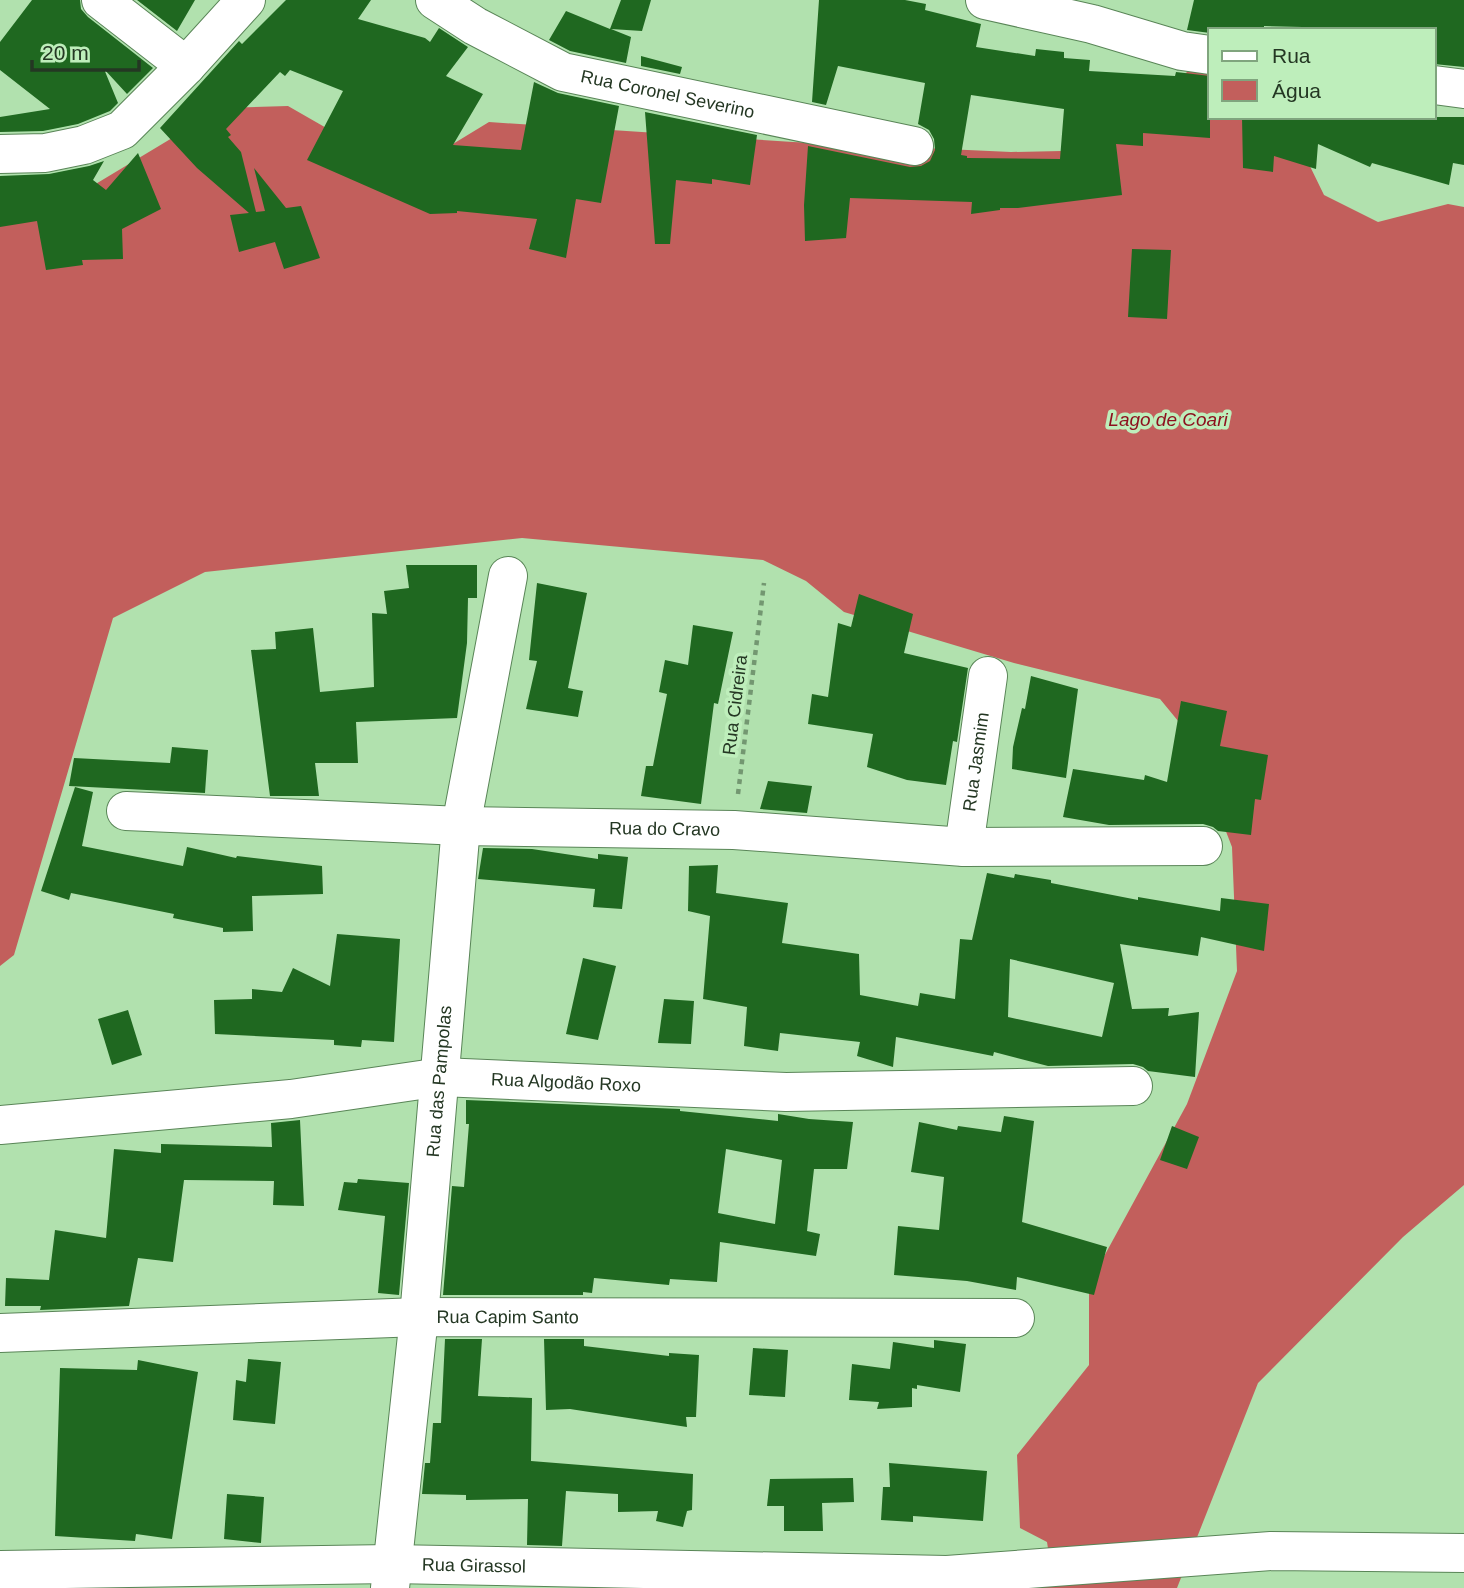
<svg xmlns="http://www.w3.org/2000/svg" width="1464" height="1588" viewBox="0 0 1464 1588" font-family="Helvetica,sans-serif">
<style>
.water{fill:#c25f5c}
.building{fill:#1f6820;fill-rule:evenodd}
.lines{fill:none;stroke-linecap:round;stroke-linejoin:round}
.minor-casing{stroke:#598557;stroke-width:40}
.path{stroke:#739771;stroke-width:4.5;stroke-dasharray:5 5;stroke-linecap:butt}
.minor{stroke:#fff;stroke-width:38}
.labels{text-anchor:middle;stroke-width:7;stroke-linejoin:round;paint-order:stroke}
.street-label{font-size:18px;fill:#243723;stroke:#beeebb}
.water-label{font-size:19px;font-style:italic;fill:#8d0f1d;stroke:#beeebb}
</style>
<rect width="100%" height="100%" fill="#b1e1ae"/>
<path class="water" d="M1205 58 1210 60V117H1286L1324 195 1378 222 1448 204 1464 207V1185L1403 1237 1258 1383 1177 1588H1007L1051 1568 1047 1542 1020 1528 1017 1455 1089 1365V1284L1187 1104 1237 971 1232 847 1188 733 1160 699 1014 663 844 612 806 581 763 560 522 538 205 572 113 618 14 955 0 966V205L84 191 222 108 288 106 349 141 425 161 489 122 793 142 1011 152 1107 150 1168 87Z"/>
<path class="building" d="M32 0H80L81 9 88 17 153 68 127 94 104 69 118 103 110 111 78 124 43 131 0 132V117L50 109 0 70V42Z
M137 0H195L177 31Z
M286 0H371L358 19 425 38 430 42 439 28 468 47 446 76 483 94 453 145 521 150 534 82 558 93 619 106 601 203 576 199 566 258 529 249 537 219 457 211V213L430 214 307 160 343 91 290 70 285 76 280 72 226 129 231 135 228 137 241 152 256 212 265 211 254 168 286 208 301 206 320 258 284 269 275 242 239 252 230 215 249 213 197 168 160 128 239 41 242 44Z
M621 0H651L642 31 611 29 631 37 626 63 570 51 549 40 566 11 610 29Z
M819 0H905L926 4 925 10 981 24 976 47 1035 56 1036 49 1064 52V58L1090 60 1089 71 1175 76 1176 72 1210 76V138L1143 133V146L1116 144 1122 195 1018 208H1000V210L971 214 972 202 850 198 846 238 805 241 804 205 808 146 910 167 921 166 930 161 935 150 934 139 929 130 918 124 925 83 838 66 826 105 812 102ZM971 95 1064 109 1060 159 967 158V156L961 155Z
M1194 0H1464V67L1434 64V30L1264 26V30H1210V33L1187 30Z
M641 56 682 67 680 74 641 66Z
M645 112 757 135 750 185 712 179V184L676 180 670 244H655Z
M1242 117H1464V165L1453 163 1449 185 1372 163 1370 167 1318 144 1316 169 1274 156 1273 172 1243 168Z
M138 153 161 209 122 229 123 259 82 260 83 265 46 270 37 221 0 227V176L49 174 89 166 104 161 93 180 106 190Z
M1132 249 1171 250 1167 319 1128 317Z
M406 565H477V598H468L467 643 457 718 356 722 358 763H315L319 796H270L251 650 276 649 275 632 313 628 320 692 374 687 372 613 387 614 384 591 409 588Z
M537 583 587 593 568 688 583 691 578 717 526 709 537 661 529 660Z
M859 594 913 614 904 653 968 668 957 742 953 741 946 785 907 780 867 767 873 734 808 724 812 694 828 697 838 623 851 627Z
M693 625 733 632 718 704 714 703 701 804 641 796 646 766H653L667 694 659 692 665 660 688 665Z
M1031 676 1078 689 1066 778 1012 769 1013 747 1022 708 1025 709Z
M1181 701 1227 711 1220 746 1268 755 1261 800 1255 799 1251 835 1218 831 1213 827 1203 824 1109 825 1063 817 1073 769 1144 780 1145 775 1167 782Z
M172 747 208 750 205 793 69 786 74 758 170 763Z
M768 781 812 786 807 813 760 809Z
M75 787 93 792 82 846 183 866 187 847 236 858 237 856 322 866 323 894 252 896 253 931 223 932V928L173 918 174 914 71 893 69 900 41 891Z
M483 848 532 849 598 859V854L628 857 622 909 593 907 595 889 478 879Z
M718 865 716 893 788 903 782 943 859 954 860 995 918 1006 920 993 955 999 960 939 972 940 987 873 1014 878 1015 874 1051 880V883L1138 900V897L1220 911 1221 898 1269 904 1264 951 1201 937 1198 956 1120 944 1132 1009 1169 1008 1168 1016 1199 1012 1195 1077 1148 1071 1143 1067 1133 1064 1048 1066 994 1052 993 1056 896 1037 893 1067 857 1056 860 1042 780 1033 778 1051 744 1046 747 1007 703 999 710 916 688 911 689 866ZM1010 959 1114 983 1102 1037 1008 1017Z
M337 934 400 939 394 1042 362 1040 361 1047 334 1045V1040L215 1034 214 1000 252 999V989L282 992 293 968 330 986Z
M583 958 616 966 598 1040 566 1034Z
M664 999 694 1001 691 1044 658 1043Z
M128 1010 142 1055 112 1065 98 1019Z
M466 1100 680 1109V1111L778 1121V1114L809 1119 853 1122 847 1169H814L807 1231 820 1234 816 1256 720 1242 717 1282 670 1279 669 1285 594 1278 592 1293 583 1292V1295H443L452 1186 464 1187 469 1124H466ZM726 1149 782 1160 775 1224 718 1213Z
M1004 1116 1034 1121 1022 1222 1107 1247 1094 1295 1017 1277 1016 1290 967 1281 894 1275 898 1226 939 1230 944 1177 911 1172 919 1122 957 1130 958 1126 1001 1132Z
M300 1120 304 1206 273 1205 274 1181 184 1180 173 1262 138 1258 129 1306 40 1310 41 1306H5L6 1278 49 1280 55 1230 106 1238 114 1149 161 1153V1144L272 1147 271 1123Z
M1172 1126 1199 1137 1187 1169 1160 1160Z
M358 1179 409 1183 399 1295 378 1293 385 1216 338 1210 344 1182 357 1183Z
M445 1339H482L478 1396 532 1398 531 1461 693 1474 692 1510 687 1511 683 1527 656 1521 658 1511 618 1512V1494L566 1491 562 1546 527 1545 528 1499 466 1500V1495L422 1494 425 1463H430L433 1423H441Z
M544 1339H584V1346L669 1356V1353L699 1355 696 1417H686L687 1427 570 1409 546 1410Z
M934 1340 966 1344 960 1392 917 1385V1389L912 1388V1407L877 1409 879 1402 849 1400 852 1364 890 1369 893 1342 934 1348Z
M753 1348 788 1350 785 1397 749 1395Z
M248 1359 281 1362 275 1424 233 1420 236 1380 246 1382Z
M138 1360 198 1372 172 1539 136 1534 135 1541 55 1536 60 1368 137 1370Z
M889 1463 987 1471 983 1521 913 1516V1522L881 1520 883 1487H890Z
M853 1478 854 1502 822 1503 823 1531H784V1506H767L770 1479Z
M227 1494 264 1497 261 1543 224 1539Z"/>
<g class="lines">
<g class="minor-casing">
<g id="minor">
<path d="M101 0 186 66"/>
<path id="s1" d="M435 0 475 26 563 72 914 146"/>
<path d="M985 0 1092 24 1182 51 1210 55"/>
<path d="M1434 85 1464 89"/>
<path d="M0 154 45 153 84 145 122 130 186 66 246 0"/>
<path id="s2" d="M126 811 461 826 734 830 964 847 1203 846"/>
<path id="s3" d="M964 847 988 676"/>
<path id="s4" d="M0 1125 291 1099 441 1077 786 1092 1133 1086"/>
<path id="s5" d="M0 1333 419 1317 1015 1318"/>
<path id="s6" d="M0 1570 391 1564 947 1575 1271 1551 1464 1553"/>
<path id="s7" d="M390 1588 419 1317 461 826 508 576"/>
</g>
</g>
<path class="path" d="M738 794 764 583"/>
<use href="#minor" class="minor"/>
</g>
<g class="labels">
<g class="street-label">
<text dy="6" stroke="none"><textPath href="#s1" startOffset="254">Rua Coronel Severino</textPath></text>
<text transform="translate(735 705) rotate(-83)" y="6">Rua Cidreira</text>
<text dy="6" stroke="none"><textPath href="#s3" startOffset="86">Rua Jasmim</textPath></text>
<text dy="6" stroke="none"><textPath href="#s2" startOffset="539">Rua do Cravo</textPath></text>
<text dy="6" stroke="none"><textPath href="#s7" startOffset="509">Rua das Pampolas</textPath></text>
<text dy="6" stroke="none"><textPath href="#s4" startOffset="569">Rua Algodão Roxo</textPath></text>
<text dy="6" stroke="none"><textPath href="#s5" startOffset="508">Rua Capim Santo</textPath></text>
<text dy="6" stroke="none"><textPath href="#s6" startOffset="474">Rua Girassol</textPath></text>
</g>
<g class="water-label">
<text x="1168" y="426">Lago de Coari</text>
</g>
</g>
<rect x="1208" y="28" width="228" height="91" fill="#beeebb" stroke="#80a57e" stroke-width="2"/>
<rect x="1222" y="51" width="35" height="10" fill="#ffffff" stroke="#80a57e" stroke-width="2"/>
<text x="1272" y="63" font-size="21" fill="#243723">Rua</text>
<rect x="1222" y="80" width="35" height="21" fill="#c25f5c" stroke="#80a57e" stroke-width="2"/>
<text x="1272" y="98" font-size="21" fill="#243723">Água</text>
<path d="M32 60v10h107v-10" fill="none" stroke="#243723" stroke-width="3.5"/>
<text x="42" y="60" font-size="21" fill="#243723" stroke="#beeebb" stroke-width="5" paint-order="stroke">20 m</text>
</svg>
